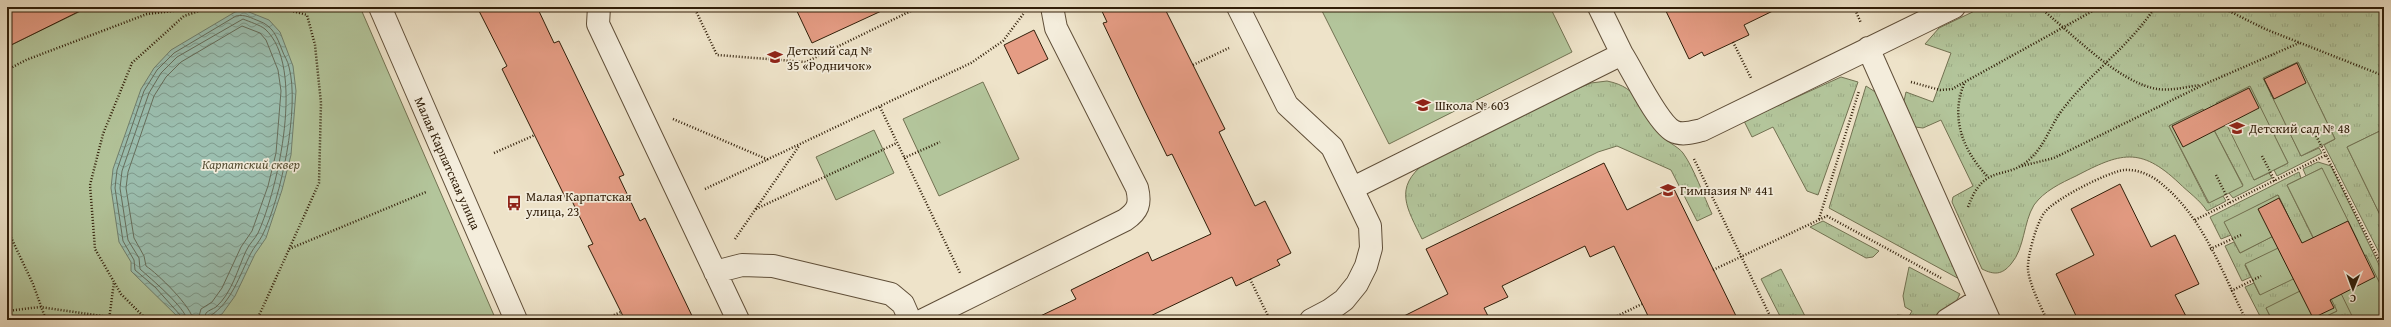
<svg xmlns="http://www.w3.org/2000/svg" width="2391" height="327" viewBox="0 0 2391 327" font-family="'Gentium Book Plus',serif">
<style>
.grass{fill:url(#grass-tufts);stroke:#727252}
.park{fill:#b3c59b;stroke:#727252}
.water{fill:url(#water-waves);stroke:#707f6d}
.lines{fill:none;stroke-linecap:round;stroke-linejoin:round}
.shore{stroke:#666e5c;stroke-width:1}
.building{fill:#e59c84;stroke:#301e09}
.minor-casing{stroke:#604f39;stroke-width:24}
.path{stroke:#301e09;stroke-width:2.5;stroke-dasharray:1 2;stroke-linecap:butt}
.minor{stroke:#f4eddc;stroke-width:22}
.labels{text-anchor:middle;stroke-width:3.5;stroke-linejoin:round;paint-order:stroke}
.poi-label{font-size:13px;fill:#301e09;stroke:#f4eddc;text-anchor:start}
.street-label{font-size:13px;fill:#301e09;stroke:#f4eddc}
.park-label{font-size:13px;font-style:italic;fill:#575035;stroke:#f4eddc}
</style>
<defs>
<pattern id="grass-tufts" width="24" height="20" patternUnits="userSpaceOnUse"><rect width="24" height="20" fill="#b3c59b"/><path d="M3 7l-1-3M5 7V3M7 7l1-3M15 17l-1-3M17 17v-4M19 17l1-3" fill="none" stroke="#9aa984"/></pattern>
<pattern id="water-waves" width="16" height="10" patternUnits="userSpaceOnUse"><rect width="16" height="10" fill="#9bbfb0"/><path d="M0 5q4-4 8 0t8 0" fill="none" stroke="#7f9b8d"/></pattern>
</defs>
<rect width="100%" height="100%" fill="#eee3c9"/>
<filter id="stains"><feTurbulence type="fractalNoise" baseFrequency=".005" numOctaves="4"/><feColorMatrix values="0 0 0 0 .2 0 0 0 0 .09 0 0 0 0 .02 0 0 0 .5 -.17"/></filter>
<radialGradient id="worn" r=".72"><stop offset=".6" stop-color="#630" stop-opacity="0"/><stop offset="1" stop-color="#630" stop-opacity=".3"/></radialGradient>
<path class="grass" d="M1983 7H2384V129L2347 147 2384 223V262L2324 145 2335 139 2298 62 2264 79 2301 156 2319 148 2322 153 2277 176 2274 170 2288 163 2249 86 2254 180 2269 173 2272 178 2233 198 2229 193 2243 185 2203 109 2169 126 2208 203 2223 196 2226 201 2207 211C2200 200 2188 192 2179 183 2140 146 2120 153 2076 176 2061 183 2044 191 2034 205 2023 223 2025 248 2011 264 2002 275 1994 275 1982 269L1952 202 1953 197 1973 186 1941 120 1923 128 1915 127 1904 101 1906 92 1933 102 1951 53 1925 44 1939 28Z
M1841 77 1858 82 1818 195 1807 191 1773 127 1752 137 1744 121Z
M1607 81C1641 88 1639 108 1658 132 1664 141 1678 146 1683 153 1694 168 1704 197 1712 214L1697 221 1671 170 1617 146 1598 152 1422 239C1407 208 1393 188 1425 163L1579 88 1591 83Z
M1866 86 1877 93 1963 281 1829 208Z
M2318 162 2331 166 2384 275V320H2318L2337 311 2266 308 2271 318 2262 320 2245 287 2254 283 2260 295 2245 265 2251 277 2242 281 2225 246 2234 242 2240 253 2293 226 2278 195 2225 223 2231 235 2221 239 2210 217 2299 172 2301 178 2287 185 2323 258 2322 168 2306 176 2303 169Z
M1823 221 1879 251 1873 257 1866 258 1810 227Z
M1909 267 1960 294C1946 325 1921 320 1892 320L1897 315 1909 316 1912 311 1905 307 1903 296Z
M1781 269 1807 320H1782L1761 279Z"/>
<path class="park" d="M89 7H360L496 320H7V47Z
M1320 7H1550L1572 52 1389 144Z
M2298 62 2335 139 2301 156 2263 78Z
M983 82 1019 159 939 196 903 119Z
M2250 86 2288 163 2254 180 2216 103Z
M2203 109 2243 186 2209 203 2169 126Z
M2384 129V223L2347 147Z
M874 130 894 173 836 200 816 157Z
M2322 168 2358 241 2324 259 2287 185Z
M2278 195 2293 226 2240 253 2224 222Z
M2299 238 2314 269 2260 295 2245 264Z
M2366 255 2384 292V320H2354L2331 273Z
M2322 280 2337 311 2318 320H2272L2266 308Z"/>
<path class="water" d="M244 10 269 20 280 32 293 66 296 91 291 155 282 190 266 238 255 254 235 296 222 314 209 320H181L131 271V262L119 242 111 188 113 169 141 89 154 68 171 50 235 12Z"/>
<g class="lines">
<path class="shore" d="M182 320 181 316 155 287 135 270 134 260 123 241 115 188 117 170 144 91 157 70 174 53 236 16C245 14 251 18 259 21 273 26 277 37 282 50 284 56 288 61 289 67 300 107 281 199 262 236 259 242 254 247 251 253 239 276 232 302 210 316L209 320
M187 320C186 308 150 278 140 269L139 258 128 240 120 188 122 171 149 93 161 73 177 57 243 19C250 22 260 25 265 29 306 66 278 189 258 233 255 239 249 244 246 251 238 268 232 293 216 307 213 309 209 310 206 313L204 320
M193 320C193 308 157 273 146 266L144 256 134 238 126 188 128 172 154 96 166 77 181 62 242 26 260 33 266 40 278 70 281 91 276 153 268 186 252 231 241 247 222 288 212 302 201 309 198 320"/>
</g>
<path class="building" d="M22 7H88L7 47V14Z
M477 7H537L554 43 559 41 624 175 619 177 640 221 645 218 694 320H625L588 246 593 244 571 199 567 201 502 69 507 66Z
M795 7H890L812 43Z
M1100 7H1164L1225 129 1219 132 1255 206 1265 201 1291 253 1277 260 1280 265 1236 286 1232 277 1142 320H1032L1076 299 1071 290 1148 252 1152 261 1211 234 1172 154 1167 156 1142 105 1103 23 1107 22Z
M1664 7H1781L1744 25 1749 35 1704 56 1702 52 1689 59Z
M1034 30 1048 59 1018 74 1004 45Z
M2297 63 2306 83 2274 99 2264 79Z
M2249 88 2259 108 2183 147 2172 126Z
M1604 163 1627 210 1673 187 1738 320H1650L1614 246 1590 257 1585 246 1502 286 1508 297 1484 308 1490 320H1396L1448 294 1426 249Z
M2120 184 2151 247 2175 235 2199 284 2175 295 2188 320H2078L2056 274 2094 255 2071 209Z
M2279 198 2302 243 2348 221 2375 277 2330 300 2334 308 2313 318 2258 209Z"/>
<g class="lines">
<g class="minor-casing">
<path id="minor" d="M380 7 516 320
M599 7 598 24 738 320
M1238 7 1287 105 1332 147 1370 226 1371 248 1366 266 1357 284 1344 300 1330 310 1311 320
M1599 7 1622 54
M1868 48 1989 320
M1353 188 1622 54C1633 71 1657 122 1673 131 1682 136 1693 132 1702 130L1954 7
M715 272 742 265 773 266 891 294 903 304 910 320
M923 320 1125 220C1138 211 1141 204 1137 188L1056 28 1052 7
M1947 320 1979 300"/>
</g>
<path class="path" d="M694 7 717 55 806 62 919 7
M1854 7 1861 23
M2039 7C2071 32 2117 82 2157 89 2171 91 2186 87 2200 85
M2221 7 2265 29 2384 76
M1733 42 1751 78
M1193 65 1229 48
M7 70 26 60 147 14 207 7
M1911 82 1940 90 1952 89 2100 7
M1964 84C1950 118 1963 151 1988 177
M880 107 960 273
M673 119 769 160
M2312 128 2326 155
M494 153 535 135
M2262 156 2275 181
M904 158 940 142
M1694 159 1772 320
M2022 166 2054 158 2205 84 2299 43
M2216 175 2230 203
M705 189 971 63 1003 41 1024 13
M1968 207C1985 160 2007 183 2032 157 2046 143 2051 124 2063 109 2091 72 2130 46 2155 7
M756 209 897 143
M1819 219 1859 91
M2195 220 2326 155 2384 270
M7 229 33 284 46 320
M735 239 799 146
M289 249 426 192
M2210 249 2241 235
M1713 270 1827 216 1941 278
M1250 279 1270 320
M2231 291 2261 276
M7 311 40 307 109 317 145 320
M109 320 114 282
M147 320 121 294 95 249 90 185 103 134 132 63 184 16 211 7
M257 320 319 183 321 103 315 45 307 15 278 7
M603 320 621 312
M1609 320 1642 304
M2047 320C2041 307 2029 284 2028 269 2027 257 2037 221 2045 212 2055 199 2108 172 2124 170 2136 169 2149 174 2158 181 2202 214 2222 272 2246 320
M2278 320 2279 319"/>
<use href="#minor" class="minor"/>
</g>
<defs>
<g id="school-bare" transform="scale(1.2)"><path d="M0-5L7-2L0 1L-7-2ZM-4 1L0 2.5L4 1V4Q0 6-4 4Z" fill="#8f2418" stroke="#f4eddc" stroke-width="2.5" paint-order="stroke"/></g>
<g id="bus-bare" transform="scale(1.2)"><path d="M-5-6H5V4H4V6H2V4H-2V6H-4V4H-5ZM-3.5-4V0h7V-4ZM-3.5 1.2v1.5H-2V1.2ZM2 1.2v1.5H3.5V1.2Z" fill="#8f2418" stroke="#f4eddc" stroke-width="2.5" paint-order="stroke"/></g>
</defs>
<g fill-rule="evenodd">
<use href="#school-bare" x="775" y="57"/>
<use href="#school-bare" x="1423" y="105"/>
<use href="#school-bare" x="2237" y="128"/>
<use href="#school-bare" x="1668" y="190"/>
<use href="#bus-bare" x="514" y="203"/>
</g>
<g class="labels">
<g class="poi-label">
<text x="787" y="55">Детский сад №<tspan x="787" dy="15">35 «Родничок»</tspan></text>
<text x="1435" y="110">Школа № 603</text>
<text x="2249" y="133">Детский сад № 48</text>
<text x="1680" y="195">Гимназия № 441</text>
<text x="526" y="201">Малая Карпатская<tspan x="526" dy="15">улица, 23</tspan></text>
</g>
<g class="street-label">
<text transform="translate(448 163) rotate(66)" y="5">Малая Карпатская улица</text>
</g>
<g class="park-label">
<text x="251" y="169">Карпатский сквер</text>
</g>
</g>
<rect width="2391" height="327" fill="none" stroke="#eee3c9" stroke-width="24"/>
<rect x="8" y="8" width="2375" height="311" fill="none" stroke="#301e09" stroke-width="2"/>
<rect x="12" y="12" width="2367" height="303" fill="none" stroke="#301e09"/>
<g transform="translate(2353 289) rotate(181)" stroke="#f4eddc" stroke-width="3" paint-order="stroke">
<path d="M0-3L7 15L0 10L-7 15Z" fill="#301e09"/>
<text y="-6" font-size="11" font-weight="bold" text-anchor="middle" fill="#301e09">С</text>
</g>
<rect width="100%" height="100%" filter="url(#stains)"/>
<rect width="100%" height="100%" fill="url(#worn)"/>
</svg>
